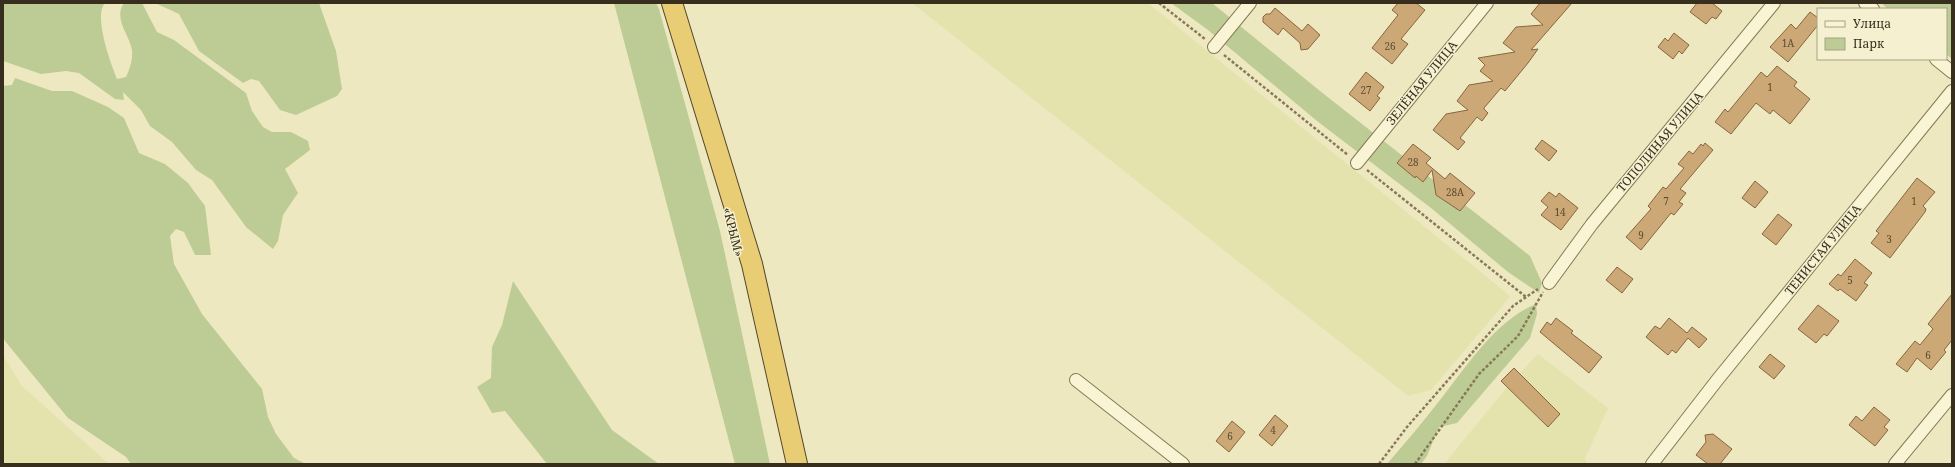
<svg xmlns="http://www.w3.org/2000/svg" width="1955" height="467" viewBox="0 0 1955 467" font-family="'Noto Serif',serif">
<style>
.farmland{fill:#e4e3ae}
.green{fill:#bdcc95}
.building{fill:#cca876;stroke:#87663e}
.lines{fill:none;stroke-linecap:round;stroke-linejoin:round}
.minor-casing{stroke:#877958;stroke-width:14}
.trunk-casing{stroke:#55462d;stroke-width:22}
.path{stroke:#877958;stroke-width:2.5;stroke-dasharray:3 2;stroke-linecap:butt}
.minor{stroke:#f9f4d4;stroke-width:12}
.trunk{stroke:#e8cd74;stroke-width:20}
.labels{text-anchor:middle;stroke-width:3;stroke-linejoin:round;paint-order:stroke}
.number-label{font-size:10px;fill:#5c4c33}
.street-label{font-size:12px;fill:#372e1d;stroke:#f5f0d0}
</style>
<rect width="100%" height="100%" fill="#eee8c1"/>
<path class="farmland" d="M912 3H1148L1503 290 1510 297 1431 390 1408 396Z
M1538 354 1608 408 1585 459 1588 464H1444L1513 380Z
M3 355 22 386 109 464H3Z"/>
<path class="green" d="M3 3H105C93 16 111 64 117 79L126 77C130 69 133 59 132 50 129 34 113 18 124 3H142L157 32 174 40 246 93 252 111 263 127 272 132H291L308 141 310 150 285 169 298 193 283 215 278 241 273 249 246 227 212 180 196 170 172 142 150 126 141 110 123 92 124 100 115 99 79 73 66 71 41 74 3 61Z
M155 3H319L336 51 342 89 337 96 296 115 280 110 259 81 251 79 243 83 199 51 179 14Z
M614 3H656L659 9 720 231 770 464H735Z
M1171 3H1212L1320 91 1530 256 1542 283 1539 293 1508 272 1431 208 1317 121 1208 30Z
M1881 3H1952V59L1946 54V9H1888Z
M15 78 52 91H72L108 107 124 118 139 153 165 164 188 183 205 206 211 255H195L184 232 176 229 170 236 174 264 202 314 262 389 268 417 276 434 294 458 306 464H131L126 457 68 418 5 341 3 336V86L12 85Z
M513 281 612 430 659 464H547L505 411 492 413 477 387 491 378 492 347 502 325Z
M1536 304 1537 314 1530 338 1457 423 1439 427 1427 456 1421 464H1387C1405 443 1423 422 1440 400 1466 367 1496 320 1536 304Z"/>
<path class="building" d="M1398 3H1416L1425 10 1401 39 1408 44 1392 64 1372 48 1398 15 1392 10Z
M1540 3H1572L1531 50 1538 49 1528 63 1505 91 1501 88 1484 108V109L1488 113 1482 121 1477 117 1460 138 1465 142 1458 150 1433 130 1446 114 1468 110 1457 101 1469 85 1493 81 1480 71 1485 65 1478 58 1515 52 1503 43 1516 27 1543 25 1531 14Z
M1697 3H1712L1722 11 1716 19 1712 17 1706 24 1690 12Z
M1275 8 1302 31 1308 24 1320 35 1308 49 1301 50 1300 43 1283 28 1278 35 1263 22V17L1266 14H1270Z
M1810 12 1818 18V25L1788 62 1770 47 1791 24 1796 29Z
M1674 33 1689 45 1682 54 1679 51 1673 59 1658 47 1665 38 1668 41Z
M1777 66 1797 82 1794 86 1810 99 1790 124 1773 110 1770 114 1756 103 1731 134 1715 122 1725 109 1728 112 1761 72 1767 77Z
M1366 72 1384 87 1377 96 1380 98 1370 111 1349 94Z
M1542 140 1557 151 1549 161 1535 149Z
M1705 143 1713 150 1680 189 1686 193 1679 202 1683 204 1674 215 1671 213 1641 250 1626 237 1651 209 1648 206 1663 187 1666 189 1684 168 1678 164 1689 151 1693 154 1701 144 1703 146Z
M1413 144 1431 158 1426 163 1445 179 1450 173 1475 193 1460 211 1436 195 1432 170 1423 182 1416 176 1415 178 1397 163Z
M1917 178 1935 192 1923 206 1926 209 1925 212 1890 258 1871 243 1879 233 1876 231Z
M1755 181 1768 192 1755 208 1742 198Z
M1549 192 1556 197 1559 193 1578 208 1561 230 1541 215 1548 207 1541 201Z
M1778 214 1792 225 1776 245 1762 234Z
M1855 259 1872 273 1864 283 1868 285 1856 301 1840 289 1838 291 1829 284 1838 274 1841 276Z
M1617 267 1633 279 1622 293 1606 280Z
M1952 294V340L1944 350 1946 352 1931 370 1917 358 1907 372 1896 364 1915 341 1920 345 1933 329 1928 324Z
M1818 305 1839 321 1827 336 1824 334 1816 343 1798 329Z
M1556 318 1573 331 1571 333 1602 357 1589 373 1540 332 1547 322 1551 325Z
M1669 318 1687 333 1692 327 1707 339 1699 348 1688 338 1676 353 1672 350 1668 355 1646 337 1655 326 1660 329Z
M1770 354 1785 366 1774 379 1759 367Z
M1514 368 1560 414 1548 427 1501 381Z
M1874 407 1890 420 1884 427 1888 430 1875 446 1849 425 1856 416 1862 421Z
M1275 415 1288 426 1272 446 1259 435Z
M1232 421 1245 432 1229 452 1216 441Z
M1713 434 1732 449 1720 464H1708L1696 455 1706 442 1705 435Z"/>
<g class="lines">
<g class="minor-casing">
<path id="minor" d="M1865 3 1873 9
M1214 47 1250 3
M1936 59 1952 72
M1357 163 1487 3
M1549 283 1592 224 1774 3
M1076 380 1183 464
M1652 464 1718 379 1952 91
M1895 464 1952 395"/>
</g>
<g class="trunk-casing">
<path id="trunk" d="M672 3 752 264 797 464"/>
</g>
<path class="path" d="M1159 3 1205 39
M1224 55 1348 155
M1367 170 1526 297
M1379 464 1407 427 1513 306 1538 289
M1415 464 1479 374 1518 336 1543 292"/>
<use href="#minor" class="minor"/>
<use href="#trunk" class="trunk"/>
</g>
<g class="labels">
<g class="number-label">
<text x="1788" y="47">1А</text>
<text x="1390" y="50">26</text>
<text x="1770" y="91">1</text>
<text x="1366" y="94">27</text>
<text x="1413" y="166">28</text>
<text x="1455" y="196">28А</text>
<text x="1666" y="205">7</text>
<text x="1914" y="205">1</text>
<text x="1560" y="216">14</text>
<text x="1641" y="239">9</text>
<text x="1889" y="243">3</text>
<text x="1850" y="284">5</text>
<text x="1928" y="359">6</text>
<text x="1273" y="434">4</text>
<text x="1230" y="440">6</text>
</g>
<g class="street-label">
<text transform="translate(1422 83) rotate(-51)" y="4">ЗЕЛЁНАЯ УЛИЦА</text>
<text transform="translate(1660 142) rotate(-50)" y="4">ТОПОЛИНАЯ УЛИЦА</text>
<text transform="translate(733 232) rotate(76)" y="4">«КРЫМ»</text>
<text transform="translate(1823 250) rotate(-51)" y="4">ТЕНИСТАЯ УЛИЦА</text>
</g>
</g>
<rect width="1955" height="467" fill="none" stroke="#372e1d" stroke-width="8"/>
<rect x="1817" y="8" width="130" height="52" fill="#f5f0d0" stroke="#a9a288"/>
<rect x="1825" y="21" width="20" height="6" fill="#f9f4d4" stroke="#a9a288"/>
<text x="1853" y="28" font-size="12" fill="#372e1d">Улица</text>
<rect x="1825" y="38" width="20" height="12" fill="#bdcc95" stroke="#a9a288"/>
<text x="1853" y="48" font-size="12" fill="#372e1d">Парк</text>
</svg>
